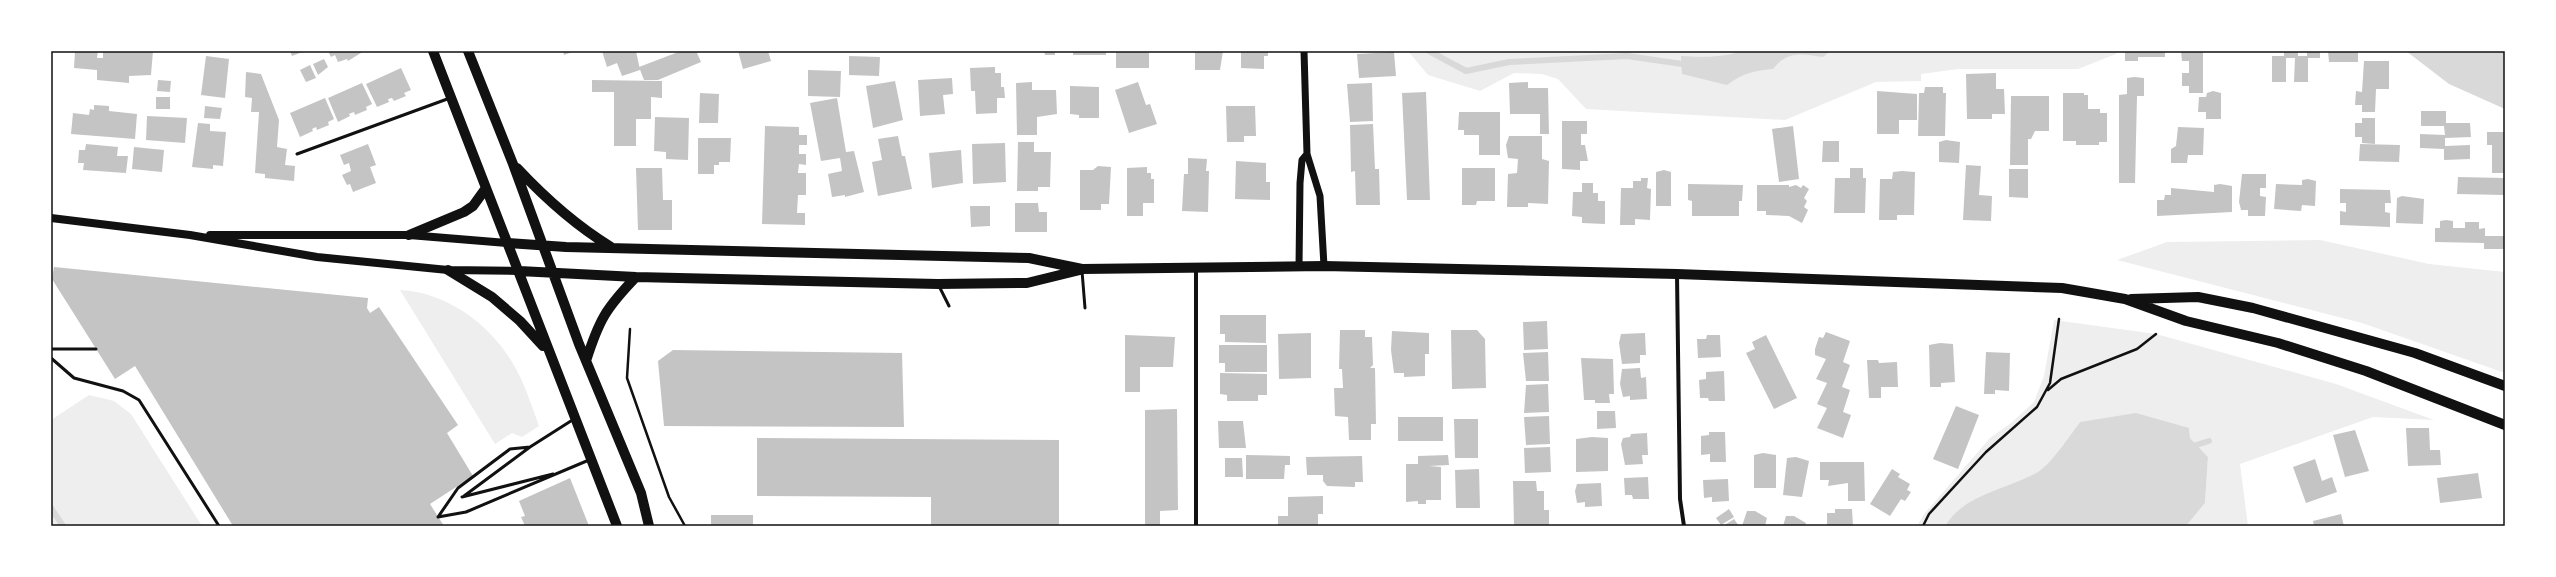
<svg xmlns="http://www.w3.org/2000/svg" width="2556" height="577" viewBox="0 0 2556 577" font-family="'Archivo Narrow',sans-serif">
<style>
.green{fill:#eee}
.water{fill:#d9d9d9}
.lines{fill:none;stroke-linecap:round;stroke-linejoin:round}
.stream{stroke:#d9d9d9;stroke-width:6}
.building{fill:#c4c4c4}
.path{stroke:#111;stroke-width:2.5}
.service{stroke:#111;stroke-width:3}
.minor{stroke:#111;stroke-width:4}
.tertiary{stroke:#111;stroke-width:7}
.secondary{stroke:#111;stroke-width:8}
.primary{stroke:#111;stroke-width:10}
.neatline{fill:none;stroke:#111;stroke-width:1.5}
</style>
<rect width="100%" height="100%" fill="#fff"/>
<path class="green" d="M1408 51 1479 52 2117 51 2116 54 2078 69H1958L1921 74V81L1876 82 1785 120 1586 109 1558 79 1542 74 1514 73 1480 91 1428 75Z
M2320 240 2429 264 2505 272V373L2362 323 2117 260 2167 242Z
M400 290C448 292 494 327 516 369 526 387 532 407 539 426L522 437 512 433 495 444Z
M2054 320 2156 334 2336 384 2434 420 2373 417 2240 464 2248 526H2186L2205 503 2208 457 2190 438 2189 428 2080 422C2070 435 2050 466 2036 473 2005 490 1966 494 1945 526H1917L1925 513 1990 438 2011 423 2034 402 2044 376Z
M89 395 114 401 131 414 202 526H51V420Z"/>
<path class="water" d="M1741 51H1830L1823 57C1802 54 1788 50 1773 69 1756 70 1741 74 1727 85L1682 74 1681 56C1699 57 1725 58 1741 51Z
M2406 51H2505V109L2449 84Z
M2136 413 2189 428 2190 438 2208 457 2205 503 2186 526H1945C1965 494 2005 490 2036 473 2050 466 2070 435 2080 422Z"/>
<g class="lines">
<path class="stream" d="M1429 51 1466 71 1509 62 1627 56 1689 65
M2190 447 2209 441
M51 508 63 526"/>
</g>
<path class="building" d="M75 51H98L97 58H103V51H153L151 75 129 76V83L97 80V70L74 68Z
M290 51H305L292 56Z
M328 51H364L348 61 347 59 338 62 335 55 331 57Z
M563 51H575L564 55Z
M602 51H636L640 70 622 76 617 63 607 67Z
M681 51H702L697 53 701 62 658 80H644L639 67Z
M738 51H768L771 61 743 69Z
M1044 51H1055V55H1045Z
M1073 51H1106V55H1073Z
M1116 51H1149V68H1116Z
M1195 51H1223L1220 70H1195Z
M1241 51H1268V56H1264V69L1241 68Z
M2125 51H2165V57H2138V61H2125Z
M2181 51H2203V93H2189V86H2182V73H2189V61H2182Z
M2284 51H2298V56H2307V51H2320V58H2308V82H2294L2295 58H2286V82H2272V56H2284Z
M2328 51H2358V62H2329Z
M1394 52 1396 76 1359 78 1357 54Z
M206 56 229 59 225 98 201 95Z
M849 56 880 57 879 76 849 75Z
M324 59 328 67 318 75 313 64Z
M2364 61H2389V89H2376L2375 112H2362V105H2355L2356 91 2362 92Z
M310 65 316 78 306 82 300 70Z
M995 67V73H1001V87H1004L1005 98H997V113L976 114 975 91H971L970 68Z
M401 68 411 90 404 93 406 96 394 101 392 98 388 99 389 102 377 107 366 84Z
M808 70 841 71 840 97 808 96Z
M246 72 261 74 279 120 277 147 287 149 285 165 295 166 294 181 265 178V174L255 173 259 112H251L252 98 245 97Z
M1996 73V89H2004L2005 114H1992V119H1967L1966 74Z
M2134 77 2144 78V96H2137L2135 183H2119V95L2127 94V78Z
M952 78 953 94 943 95 945 114 920 116 918 80Z
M158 80 171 81 170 92 157 91Z
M592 80 662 81V98L651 97V119H636V146H614V92H592Z
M895 81 903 120 873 128 866 86Z
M1032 82V90H1056L1057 114 1037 117V135H1017L1016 83Z
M1138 82 1146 105 1150 104 1157 124 1129 133 1115 90Z
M1528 82V88H1548L1549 134H1540V114H1510L1509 83Z
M362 83 372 104 366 107 367 110 355 115 354 112 349 114 350 116 338 122 328 98Z
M1372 83 1373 121 1350 122 1347 84Z
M1070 86 1099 87V118H1079V115L1070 114Z
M1925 87H1943V93H1946L1945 136H1918L1919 93H1924Z
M1877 91 1917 94V120H1899V134H1877Z
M2213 91 2221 93V119H2206V112H2198L2199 97H2206L2207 93Z
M1426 92 1430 200H1407L1402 93Z
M700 93 719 94 718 123H699Z
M2063 93H2084V95H2088V109H2100V113H2107V142H2099V145H2076V141H2063Z
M2011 96H2049V131H2035L2031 139H2028V165H2010Z
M156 97H170V109H156Z
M325 98 334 119 328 122 329 125 317 130 316 127 312 129 313 131 300 137 290 113Z
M837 98 846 152 854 151 864 192 845 197V195L832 197 828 174 842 171 840 158 821 161 810 103Z
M94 105 109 106V111L137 114 135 139 71 134 73 113 89 115 90 109 94 110Z
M205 106 222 108 220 119 204 118Z
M1226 106H1255L1256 136H1244V142H1227Z
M2421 111H2446V123H2470L2471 137 2445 138V146L2470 145V159L2444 160V149L2420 148V134L2445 135 2444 126H2421Z
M1459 112H1500V155H1479V135H1464V130H1458Z
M147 116 187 118 185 143 146 140Z
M655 117 689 118 688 160 666 159V152L654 151Z
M2362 118H2375V144L2362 143V137H2355V123H2362Z
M1562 121H1587V134H1581V145H1585L1588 161H1580V170L1562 169Z
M198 123 210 124V131L226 132 223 166 213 165V169L192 167Z
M1373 124 1375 169H1379L1380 205H1356L1355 171 1351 172 1350 125Z
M765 126 799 127V135H807V145H799V154H806V165L799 164 798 173H806V195H798L797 213H805V225L762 224Z
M1793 126 1799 179 1779 182 1772 129Z
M2178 127 2204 128 2203 155H2188L2187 163H2171V149L2176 146Z
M2487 132H2505V173H2492V145H2487Z
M898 136 902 156H905L912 189 878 196 872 162 882 160 878 139Z
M1509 136H1542V159L1549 161 1548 204 1528 203V207H1507L1508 174 1517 173 1518 159 1508 158 1506 145Z
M698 138H731L730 162H719V165H714V174H698Z
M1946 140 1960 142 1959 163 1939 162V142Z
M1823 141H1839V162H1822Z
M1018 142H1034V152H1051L1050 187H1038V191H1017Z
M1005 143 1006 182 973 184 972 144Z
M86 144 118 147 117 156H128L126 173 83 170 84 163H78L79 150H85Z
M368 144 376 165 370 167 376 183 353 192 350 184 347 185 342 175 351 171 349 163 344 165 340 155Z
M2360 144 2400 145 2399 162 2359 161Z
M134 147 164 150 162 172 132 169Z
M961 150 963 183 932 188 929 153Z
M1188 158 1207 159 1206 171H1209L1208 212 1182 211 1184 174H1188Z
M1236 161 1266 163V182H1270V200L1235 199Z
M1966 165 1981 166 1979 195 1992 196 1991 221 1963 220Z
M1098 166 1111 167 1109 204H1101V210H1080V170H1093Z
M1147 167V173H1151V179H1154V203H1143V216H1127V168Z
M636 168H662L663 200H672V230H638Z
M1462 168H1495V201H1477L1476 205H1462Z
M1850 168H1863V178H1866L1865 213H1834L1835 178H1850Z
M2009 169H2028V198L2009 197Z
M1664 170 1671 172V206H1656V172Z
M1902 171 1915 172 1914 215H1897V220H1879L1880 179H1892L1893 172Z
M2242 174H2266V188H2260V196L2266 197 2265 216H2248V210H2241L2239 202Z
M2458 177 2505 178V195L2457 194Z
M1641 178H1648L1647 188 1651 189 1650 220 1635 219V225H1620L1621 188H1633V181H1641Z
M2308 179 2316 181 2315 206 2302 205 2301 211 2274 209 2276 184 2302 185V180Z
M1582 183H1593V193H1598V201H1605V224L1582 223V217L1572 216 1573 192H1582Z
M1688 184 1743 185 1742 201H1739V216H1692V201L1688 200Z
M2220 184 2232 186V212L2157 216V200H2164L2165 195H2171V188L2214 192V185Z
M1757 185H1789V187L1796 185 1801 188 1803 185 1809 189 1804 198 1807 201 1804 207 1808 210 1802 223 1789 216 1766 215V211H1757Z
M2340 189 2390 190 2391 203H2385V212L2390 213V227L2340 225V211L2346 212V203H2340Z
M2402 196 2424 199 2423 224 2396 223 2397 198Z
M1015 203H1038L1039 212H1047V232H1015Z
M970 206H990V226L971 227Z
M2446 220 2453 221V228H2465V222H2479V229L2485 228V236H2505V249H2484V243L2435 242V228H2440V221Z
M54 267 368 298 367 308 370 313 379 307 458 425 447 433 473 476 430 504 444 526H233L135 366 115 379 52 279Z
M1220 315H1266V343L1225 342V334H1220Z
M1547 321 1548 349 1524 350 1523 322Z
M1340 330H1365V337H1372L1373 365 1370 368H1375L1376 424H1371V440H1349L1348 417 1335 416 1334 388H1343L1342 369H1339Z
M1451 330H1477L1485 339 1486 388 1452 389Z
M1392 331 1429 333V354H1425V376L1404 377V373H1394L1391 350Z
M1826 332 1850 341 1843 362 1850 365 1842 387 1850 390 1843 412 1851 415 1843 438 1817 428 1827 408 1817 404 1827 383 1816 379 1826 359 1815 355V349L1819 337 1823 338Z
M1311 333V378L1279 379 1278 334Z
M1645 333 1646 355H1640V363L1622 364 1619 343 1621 334Z
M1125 335 1175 337 1173 367H1140V392H1125Z
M1707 335H1720L1721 357 1698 358 1697 339H1706Z
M1766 335 1797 398 1774 409 1746 353 1755 349 1752 342Z
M1940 343 1953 344 1955 382 1941 383V387H1930L1929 345Z
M1219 345H1267V372H1225V363H1219Z
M673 350 902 353 904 427 664 426 658 361Z
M1548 352 1549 381H1526L1523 353Z
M1986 352 2010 353 2009 391 1995 390V394H1984Z
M1581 358 1613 359 1614 394H1609L1610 403H1595V400H1584Z
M1867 360H1878L1879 363 1897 362 1898 387H1881V398H1869Z
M1640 368 1641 378 1646 377 1647 399 1630 400V396L1623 397 1620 384 1622 369Z
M1724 371 1725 401H1709L1708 398H1700L1699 380 1706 379V372Z
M1220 373 1267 374V395H1258V401H1227V395L1220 394Z
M1548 384 1549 412 1524 413 1526 385Z
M1956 406 1979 415 1958 469 1933 459Z
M1177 409 1178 510 1160 511V526H1145V410Z
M1597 411H1615L1616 428 1597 429Z
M1549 416 1550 444 1526 445 1524 417Z
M1398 417H1443V441H1398Z
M1454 419H1478V458H1455Z
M1218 421H1243L1246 448H1219Z
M2406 428H2429L2430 450H2440L2441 465 2408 466Z
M2355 430 2369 471 2345 477 2333 435Z
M1709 432H1725L1726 462H1710V454L1701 455V436L1709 435Z
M1647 433 1648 455H1642L1643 464 1625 465 1621 444 1623 438 1630 437 1631 434Z
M1592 437 1608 438V471L1576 472V439Z
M757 438 1059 440V526H931V497L757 496Z
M1550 447 1551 472 1525 473 1524 448Z
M1763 453 1776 455V488H1754V455Z
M1246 455 1290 456V465H1285L1284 479H1246Z
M1448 455 1449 465 1429 466 1441 467V500H1426V504H1418V501L1406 502V464H1418V456Z
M1362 456 1363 482H1355V487L1327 486 1323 481V475H1307L1306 457Z
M1796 457 1809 461 1802 497 1783 495 1787 458Z
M1225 458H1242L1243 477H1225Z
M2315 459 2322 481 2332 477 2337 492 2306 503 2293 467Z
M1820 462H1864L1865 501H1848V483L1828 486 1829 480H1820Z
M1479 469 1480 508H1456L1455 470Z
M1892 469 1900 474 1898 477 1910 484 1907 490 1911 492 1905 501 1901 499 1890 516 1870 504Z
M2478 473 2482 498 2440 503 2437 478Z
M1648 477 1649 499H1633L1632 495H1625L1624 478Z
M570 478 589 526H525L521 517 525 516 519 501Z
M1728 479 1729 501 1712 502V497L1704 498 1703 480Z
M1513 481H1536L1537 491H1544V510H1549V526H1514Z
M1601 483 1602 506 1585 507V502L1577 503 1575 491 1577 484Z
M1323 496V514H1318V526H1278V516H1288V497Z
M1729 509 1734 517 1721 525 1716 518Z
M1835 509H1852L1853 526H1827V513H1835Z
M1747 511H1755L1767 518 1765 526H1742Z
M2341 514 2344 526H2314L2313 521Z
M711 515H753V526H711Z
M1786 516H1794L1806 523 1805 526H1783Z
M1734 519 1739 526H1723Z"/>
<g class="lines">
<path class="path" d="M630 329 627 378 669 497 685 526
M2048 390 2061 379 2137 349 2156 334
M1923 526 1929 514 1986 452 2037 407 2050 383 2059 319"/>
<path class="service" d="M297 154 450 98
M1082 271 1085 308
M939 286 949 306
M51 349H96
M51 358 74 378 123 391 139 400 219 526
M464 496 530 447
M462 497 553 474
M438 517 458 488 510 449 530 447 574 419
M438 517 466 512 589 460"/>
<path class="minor" d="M1677 275 1680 499 1684 526
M1196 526V269"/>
<path class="tertiary" d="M1304 51 1307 154 1320 196 1324 266
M1299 267 1300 183 1302 160 1307 154"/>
<path class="secondary" d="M51 218 190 235 317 257 448 270 519 271
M210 235H409L507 243"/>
<path class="primary" d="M433 51 617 526
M468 51 513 164 579 344 641 493 649 526
M517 168C546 199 575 225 611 247
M409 235 464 212 473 206 486 188
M507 243 566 247 1029 258 1082 269 1324 266 1677 274 2062 288 2125 299 2186 321 2278 343 2366 371 2505 425
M448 270 492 297 520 321 543 346
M519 271 636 277 938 284 1027 283 1080 270
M2131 299 2198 297 2253 308 2415 353 2505 386
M586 361C599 320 606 308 636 277"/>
</g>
<rect width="2556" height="577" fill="none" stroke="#ffffff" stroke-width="104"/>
<rect x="52" y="52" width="2452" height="473" class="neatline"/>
</svg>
